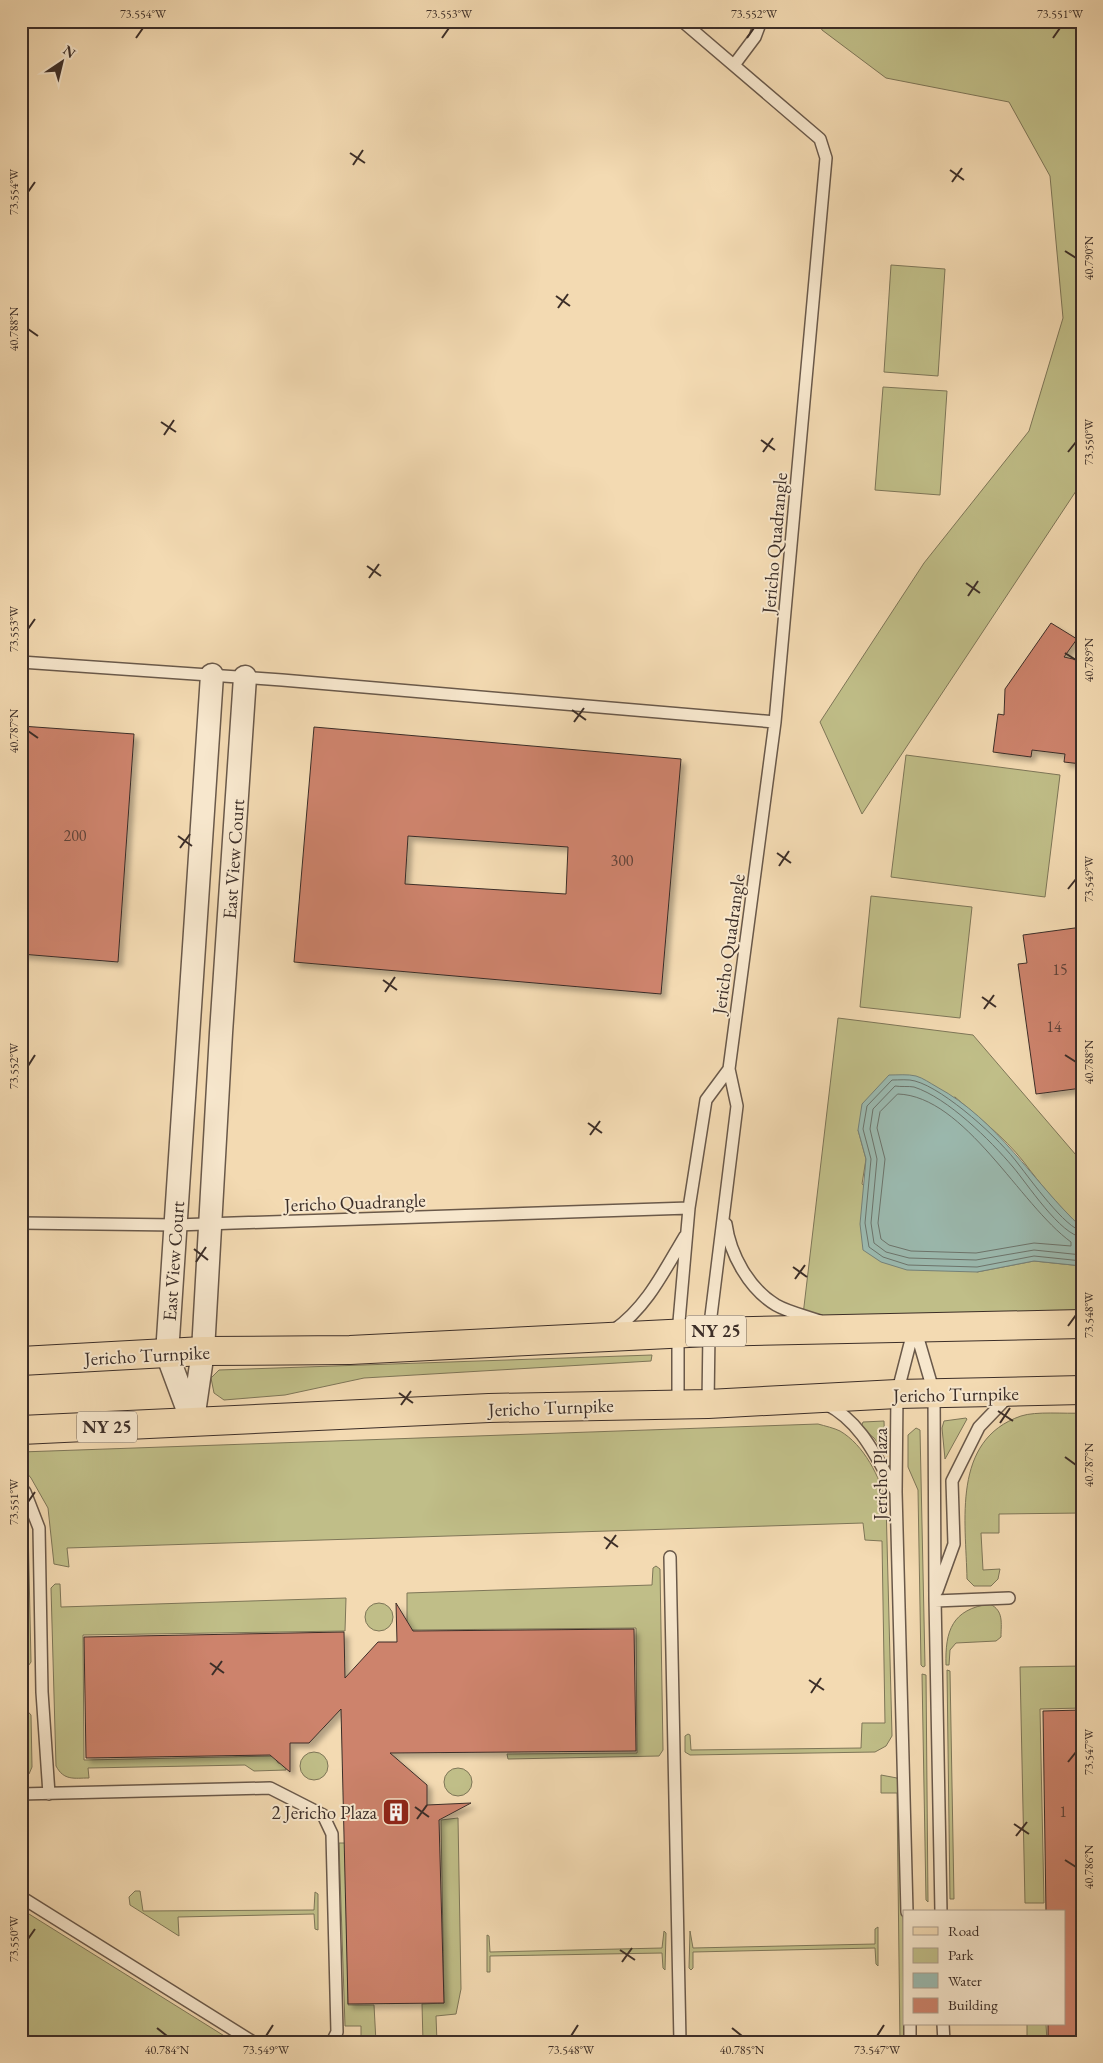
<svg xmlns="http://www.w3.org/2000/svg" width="1103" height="2063" viewBox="0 0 1103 2063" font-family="'EB Garamond',serif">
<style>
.green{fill:#c0be88;stroke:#7e7658}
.water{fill:#9bbab0;stroke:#75827a}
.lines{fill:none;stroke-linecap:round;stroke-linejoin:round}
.shore{stroke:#6c746c;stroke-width:1}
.building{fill:#cd836c;stroke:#3c2e28;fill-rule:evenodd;filter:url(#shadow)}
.lane-casing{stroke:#6a594a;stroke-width:14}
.street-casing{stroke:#6a594a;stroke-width:25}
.primary-casing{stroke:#3c2e28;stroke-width:30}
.lane{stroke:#f7e7cd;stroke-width:11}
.street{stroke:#f7e7cd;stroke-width:22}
.primary{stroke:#f3dab2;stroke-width:28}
.ticks{fill:none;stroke:#3c2e28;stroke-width:2}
.labels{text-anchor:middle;stroke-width:4;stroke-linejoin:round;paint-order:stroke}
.number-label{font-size:16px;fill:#604339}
.shield{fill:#f7e7cd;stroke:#74665a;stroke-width:1}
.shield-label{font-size:18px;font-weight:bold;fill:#3c2e28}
.street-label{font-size:19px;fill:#3c2e28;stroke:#f7e7cd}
.poi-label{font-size:19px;fill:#3c2e28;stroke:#f7e7cd;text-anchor:end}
.neatline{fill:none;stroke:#3c2e28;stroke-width:2}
.ticks-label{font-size:12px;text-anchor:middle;fill:#3c2e28}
</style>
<defs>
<filter id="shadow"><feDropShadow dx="4.5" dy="4.5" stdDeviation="2.5" flood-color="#0004"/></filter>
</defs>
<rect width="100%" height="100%" fill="#f3dab2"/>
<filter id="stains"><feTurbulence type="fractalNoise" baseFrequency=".004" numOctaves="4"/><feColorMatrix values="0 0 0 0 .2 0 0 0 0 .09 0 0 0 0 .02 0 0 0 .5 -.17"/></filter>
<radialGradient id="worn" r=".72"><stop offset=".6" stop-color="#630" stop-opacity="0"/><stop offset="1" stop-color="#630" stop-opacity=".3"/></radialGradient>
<path class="green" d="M818 21H1082V482L862 814 820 722 924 563 1029 431 1063 318 1050 176 1009 102 886 78 822 30Z
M891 265 945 269 938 376 884 372Z
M883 387 947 391 940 495 875 490Z
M906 755 1060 775 1045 897 891 877Z
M871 896 972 907 960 1018 860 1007Z
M838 1018 973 1035 1082 1162V1228C1059 1207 1041 1185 1023 1161 1004 1137 978 1117 955 1097L858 1130 866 1159 862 1184 977 1272 1034 1261 1082 1266V1323L934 1324 803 1315Z
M652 1355 651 1361 364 1378 285 1395 224 1400 214 1393 211 1378 219 1370Z
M1082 1413V1513L999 1514V1533H981L983 1570 1000 1569 998 1579 991 1586H974L967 1579C966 1522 951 1440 1021 1416 1036 1411 1065 1414 1082 1413Z
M966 1418 967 1419 945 1459 942 1428 944 1421Z
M884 1421 885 1450H883L874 1438 861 1427 863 1422Z
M818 1424C825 1426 834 1428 840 1431 864 1445 880 1477 886 1502L892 1736 886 1746 875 1752 690 1755 685 1752V1736L688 1734 690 1735 691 1750 861 1748 862 1723H885L882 1541 865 1540 863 1523 67 1548 69 1567 54 1564 48 1508 31 1478 21 1466V1452Z
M916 1428 920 1430 925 1666 923 1667 921 1665 918 1490 908 1467V1435Z
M21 1510 28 1525 31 1662 21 1676Z
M656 1566 660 1569 663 1750 659 1756 508 1759 507 1754 637 1753 636 1628 412 1630 407 1622V1593L652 1585 653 1568Z
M55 1584H60L61 1607 346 1598 345 1631 83 1635 84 1760 274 1756 278 1763 286 1765V1770L254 1771 245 1765 88 1768 89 1778C74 1778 64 1781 56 1766L51 1588Z
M365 1617a14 14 0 1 1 28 0a14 14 0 1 1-28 0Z
M990 1604C1004 1611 1001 1623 1001 1637L996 1641 956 1643 950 1650 949 1665H946C945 1631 952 1609 990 1604Z
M1082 1666V1708L1040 1709 1044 1903H1025L1020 1667Z
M947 1670 950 1671 954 1899H950Z
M922 1674 926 1675 928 1902 926 1900Z
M21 1704 31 1715 32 1767 29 1774 21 1778V1773H27L25 1717H21Z
M300 1766a14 14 0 1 1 28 0a14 14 0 1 1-28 0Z
M444 1782a14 14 0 1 1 28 0a14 14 0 1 1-28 0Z
M881 1775 897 1778 901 1785 904 2024H906L907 2042H900L897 1793H881Z
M458 1818 461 1989 456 2014 436 2016 437 2042H423L422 2004 444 2003 441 1820Z
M339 1843H346L348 2005H374L376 2042H361V2026H345Z
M135 1891H140L143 1911 314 1910 315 1892 318 1894V1930L315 1929 314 1914 178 1917 179 1936 130 1905 129 1897Z
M21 1909 234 2042H40L21 2030Z
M878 1927V1966L876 1964 875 1948 693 1952V1968L691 1970 689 1968 690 1931 693 1948 875 1944V1929Z
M664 1931 666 1933 665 1970 663 1968 662 1953 490 1956V1972H487V1935L489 1936 490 1952 662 1948Z
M1027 2024H1046L1047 2042H1027Z"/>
<path class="water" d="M889 1075C898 1075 908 1074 916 1076 923 1078 930 1083 937 1087 998 1120 1032 1181 1082 1228V1266L1034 1261 977 1272 907 1270 881 1262 863 1250 860 1224 866 1159 858 1130 862 1104Z"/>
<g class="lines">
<path class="shore" d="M898 1094C965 1096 1020 1205 1071 1242V1246L1034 1243 976 1253 911 1251 889 1245 881 1239 878 1223 885 1159 877 1128 880 1112Z
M1082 1231C1066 1229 1030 1179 1019 1165 1001 1140 945 1089 915 1081 909 1079 899 1080 892 1080L867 1106 863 1129 871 1159 865 1223 869 1247 883 1257 908 1265 977 1267 1034 1256 1082 1261
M1082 1237C1061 1236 1026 1182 1013 1167 990 1140 948 1098 914 1087 909 1086 901 1087 895 1086L873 1109 870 1129 877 1159 871 1223 874 1243 886 1252 909 1258 976 1260 1034 1250 1082 1255"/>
</g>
<path class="building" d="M1051 623 1077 639 1064 657 1082 661V764L1064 762 1065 754 1032 750 1031 757 993 752 998 714 1004 715 1005 689Z
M21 726 134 734 118 962 21 954Z
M314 727 681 759 661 994 294 962ZM408 836 568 847 566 894 405 884Z
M1082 927V1088L1036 1094 1018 964 1027 963 1023 935Z
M396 1603 413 1631 634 1629 636 1751 390 1753 427 1785V1805L471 1803 439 1820 444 2003 348 2004 341 1709 309 1743H290V1772L270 1755 86 1758 84 1637 344 1632 345 1678 378 1642H397Z
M1082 1710V2041H1048V2024H1064V1912H1046L1043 1711Z"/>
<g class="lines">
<g class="lane-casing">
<path id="lane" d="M682 21 820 139 826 158 775 722 729 1069 737 1106 709 1332 708 1404
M734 65 755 37 761 21
M21 662 282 680 775 722
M21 1223 176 1225 689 1208
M726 1224C730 1254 749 1289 776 1305 788 1312 806 1316 820 1321
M915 1328 934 1393 935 1598 941 1912
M614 1330C647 1307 664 1271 685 1236
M678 1404V1333L689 1208 706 1100 729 1069
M826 1404C862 1422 877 1459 896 1492
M21 1488 25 1492 39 1528 42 1692 49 1794
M670 1557 680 2042
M937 1591 954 1544 952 1481 979 1427 1003 1402 1012 1396
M935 1601 1009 1598
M21 1794 270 1788 323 1815 332 1834 337 2032 332 2042
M21 1897 253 2042
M907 1912 896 1492 897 1394 914 1328
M910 2024V2042
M943 2024 944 2042"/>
</g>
<g class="street-casing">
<path id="street" d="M193 1420 203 1351 221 1033 245 677
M193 1424 167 1354 212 675"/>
</g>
<g class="primary-casing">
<path id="primary" d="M21 1361 203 1351 350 1350 709 1332 1082 1324
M21 1430 489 1408 708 1404 897 1394 1082 1390"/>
</g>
<use href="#lane" class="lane"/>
<use href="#street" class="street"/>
<use href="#primary" class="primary"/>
</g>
<path class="ticks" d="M136 38 143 28M442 38 449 28M747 38 754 28M1053 38 1060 28M350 153 365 163M353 165 363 150M950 170 964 180M952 182 962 168M28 192 35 182M1065 251 1076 258M556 296 570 306M558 308 568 294M28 329 38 336M161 422 176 432M164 435 174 420M761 440 775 450M763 452 773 438M1068 452 1076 442M367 566 381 576M369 578 379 564M966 583 980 593M968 596 978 581M28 629 35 619M1065 653 1076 660M572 710 586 720M574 722 584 708M28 731 38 738M178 836 192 846M180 848 190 834M777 853 791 863M779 866 789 851M1068 889 1076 879M383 980 397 990M385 992 395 977M982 997 996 1007M984 1009 994 995M1065 1055 1076 1062M28 1066 35 1055M588 1123 602 1133M590 1135 600 1121M194 1249 208 1260M196 1262 206 1247M793 1267 807 1277M795 1279 805 1265M1068 1326 1076 1315M399 1393 413 1403M401 1405 411 1391M998 1411 1013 1421M1000 1423 1010 1408M1065 1457 1076 1465M28 1502 35 1492M604 1537 618 1547M606 1549 616 1535M210 1663 224 1673M212 1675 222 1661M809 1680 824 1690M811 1693 821 1678M1068 1762 1076 1752M415 1807 429 1817M417 1819 427 1805M1014 1824 1029 1834M1016 1836 1027 1822M1065 1860 1076 1867M28 1939 35 1929M620 1950 635 1960M622 1962 632 1948M157 2028 167 2036M732 2028 742 2036M266 2036 273 2025M571 2036 578 2025M877 2036 884 2025"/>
<defs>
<g id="building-square" transform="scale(1.4375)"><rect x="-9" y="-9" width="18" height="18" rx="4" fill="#8f2418" stroke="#f7e7cd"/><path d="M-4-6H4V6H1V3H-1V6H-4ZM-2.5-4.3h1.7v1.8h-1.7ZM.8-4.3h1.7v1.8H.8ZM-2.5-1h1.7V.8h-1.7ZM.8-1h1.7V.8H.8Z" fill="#fff"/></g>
</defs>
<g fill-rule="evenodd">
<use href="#building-square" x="396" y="1812"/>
</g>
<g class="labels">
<g class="number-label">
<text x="75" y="841">200</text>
<text x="622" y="866">300</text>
<text x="1060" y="975">15</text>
<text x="1054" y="1032">14</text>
<text x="1063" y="1817">1</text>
</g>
<g class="shield">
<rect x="686" y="1315.5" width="60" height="31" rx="4"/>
<rect x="77" y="1411.5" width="60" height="31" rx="4"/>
</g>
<g class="shield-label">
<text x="716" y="1337">NY 25</text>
<text x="107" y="1433">NY 25</text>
</g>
<g class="street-label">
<text transform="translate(774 543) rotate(-85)" y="7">Jericho Quadrangle</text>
<text transform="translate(233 859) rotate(-86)" y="7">East View Court</text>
<text transform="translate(728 944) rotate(-82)" y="7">Jericho Quadrangle</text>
<text transform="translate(355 1202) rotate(-2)" y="7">Jericho Quadrangle</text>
<text transform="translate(173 1261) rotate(-86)" y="7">East View Court</text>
<text transform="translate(147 1355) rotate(-3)" y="7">Jericho Turnpike</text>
<text transform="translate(956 1394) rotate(-1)" y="7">Jericho Turnpike</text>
<text transform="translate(551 1407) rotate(-2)" y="7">Jericho Turnpike</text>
<text transform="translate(880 1474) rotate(-90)" y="7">Jericho Plaza</text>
</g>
<g class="poi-label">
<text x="377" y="1819">2 Jericho Plaza</text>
</g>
</g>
<rect width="1103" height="2063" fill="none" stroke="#f3dab2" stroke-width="55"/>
<rect x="903" y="1910" width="162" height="115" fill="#f7e7cd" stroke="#ac9d8b"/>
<rect x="913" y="1927" width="25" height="8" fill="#f3dab2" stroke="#ac9d8b"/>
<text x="948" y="1936" font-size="15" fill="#3c2e28">Road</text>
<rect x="913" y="1948" width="25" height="15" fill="#c0be88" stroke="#ac9d8b"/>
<text x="948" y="1960" font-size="15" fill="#3c2e28">Park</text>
<rect x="913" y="1973" width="25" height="15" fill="#9bbab0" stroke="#ac9d8b"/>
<text x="948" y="1986" font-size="15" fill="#3c2e28">Water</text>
<rect x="913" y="1998" width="25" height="15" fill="#cd836c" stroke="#ac9d8b"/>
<text x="948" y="2010" font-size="15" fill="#3c2e28">Building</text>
<g transform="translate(62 62) rotate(35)" stroke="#f7e7cd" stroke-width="4" paint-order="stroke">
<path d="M0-4L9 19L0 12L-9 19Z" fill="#3c2e28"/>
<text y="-8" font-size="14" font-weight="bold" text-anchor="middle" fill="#3c2e28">N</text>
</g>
<rect x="28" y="28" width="1048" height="2008" class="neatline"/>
<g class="ticks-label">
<text x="143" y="18">73.554°W</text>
<text x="449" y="18">73.553°W</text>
<text x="754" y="18">73.552°W</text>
<text x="1060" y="18">73.551°W</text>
<text transform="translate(14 192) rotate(-90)" y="4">73.554°W</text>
<text transform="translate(1089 258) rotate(-90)" y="4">40.790°N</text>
<text transform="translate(14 329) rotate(-90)" y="4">40.788°N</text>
<text transform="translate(1089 442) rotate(-90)" y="4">73.550°W</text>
<text transform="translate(14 629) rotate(-90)" y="4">73.553°W</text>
<text transform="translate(1089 660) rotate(-90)" y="4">40.789°N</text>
<text transform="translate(14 731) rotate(-90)" y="4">40.787°N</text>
<text transform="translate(1089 879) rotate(-90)" y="4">73.549°W</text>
<text transform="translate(1089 1062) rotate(-90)" y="4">40.788°N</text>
<text transform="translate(14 1066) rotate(-90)" y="4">73.552°W</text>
<text transform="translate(1089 1315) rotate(-90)" y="4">73.548°W</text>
<text transform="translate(1089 1465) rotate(-90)" y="4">40.787°N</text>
<text transform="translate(14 1502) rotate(-90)" y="4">73.551°W</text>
<text transform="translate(1089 1752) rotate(-90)" y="4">73.547°W</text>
<text transform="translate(1089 1867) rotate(-90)" y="4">40.786°N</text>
<text transform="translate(14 1939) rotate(-90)" y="4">73.550°W</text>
<text x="167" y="2054">40.784°N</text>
<text x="266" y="2054">73.549°W</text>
<text x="571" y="2054">73.548°W</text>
<text x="742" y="2054">40.785°N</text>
<text x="877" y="2054">73.547°W</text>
</g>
<rect width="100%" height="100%" filter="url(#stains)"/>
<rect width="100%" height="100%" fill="url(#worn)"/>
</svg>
